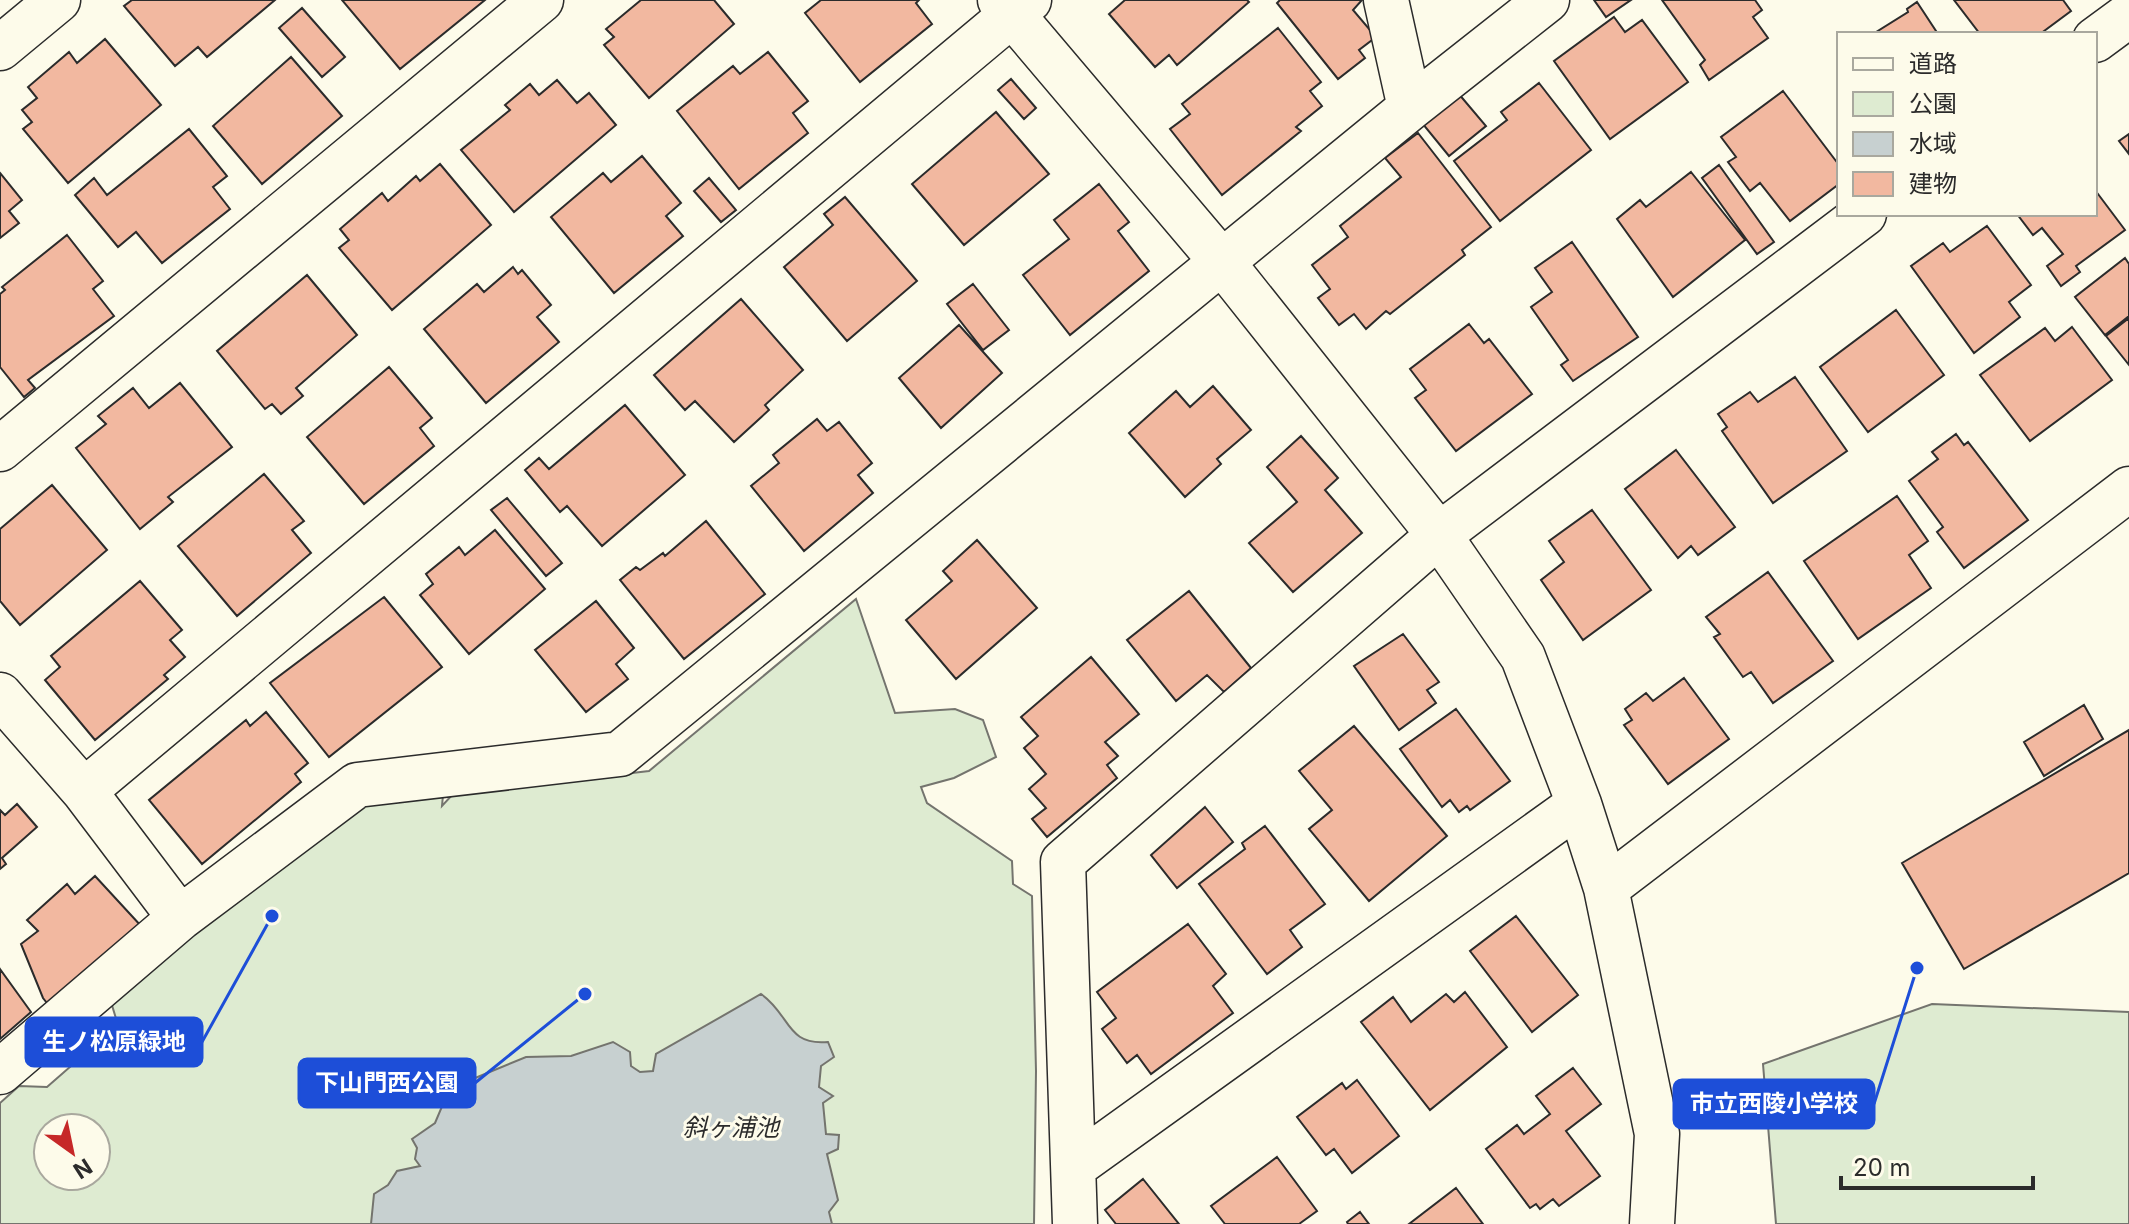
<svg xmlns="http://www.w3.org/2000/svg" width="2129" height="1224" viewBox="0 0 2129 1224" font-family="Inter,'Noto Sans JP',sans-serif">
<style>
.green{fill:#deebd1;stroke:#74746e;stroke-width:2;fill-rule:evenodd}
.water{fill:#c7d0d0;stroke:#74746e;stroke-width:2}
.building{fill:#f2b8a0;stroke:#2b2b2b;stroke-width:2}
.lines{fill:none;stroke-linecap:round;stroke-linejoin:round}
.minor-casing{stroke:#2b2b2b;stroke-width:47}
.minor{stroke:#fdfbea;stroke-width:44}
.labels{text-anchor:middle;stroke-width:6;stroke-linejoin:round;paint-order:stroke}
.water-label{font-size:24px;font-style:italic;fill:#2b2b2b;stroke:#fdfbea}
.leader{fill:none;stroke:#1d4ed8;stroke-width:3}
.callout-dot{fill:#1d4ed8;stroke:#fdfbea;stroke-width:3}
.callout{fill:#1d4ed8;stroke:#1d4ed8;stroke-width:3}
.callout-label{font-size:24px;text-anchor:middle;font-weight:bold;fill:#fff}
</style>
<rect width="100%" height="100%" fill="#fdfbea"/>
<path class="green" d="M856 599 895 713 955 709 983 720 996 757 954 778 921 787 927 803 1012 861 1013 884 1032 896 1036 1071 1034 1224H0V1103L19 1086 47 1087 118 1025 111 1002 358 802 443 795 442 806 453 794 649 771ZM48 1128H96V1176H48Z
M1932 1004 2129 1012V1224H1776L1763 1064Z"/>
<path class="water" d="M761 994C791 1015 786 1046 828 1042L834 1057 821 1066 819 1087 833 1096 823 1103 826 1134 839 1135 838 1149 827 1154 838 1200 829 1212 832 1224H371L374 1194 388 1185 397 1171 420 1166 415 1159 417 1148 412 1139 435 1123 443 1104 462 1099 463 1083 526 1057 571 1056 613 1042 630 1052 631 1066 640 1072 653 1071 656 1054Z"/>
<path class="building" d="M132 0H275L207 57 198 47 175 66 124 6Z
M342 0H485L400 69Z
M641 0H714L734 24 649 98 604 45 614 37 606 29Z
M821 0H919L916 3 932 24 860 82 805 13Z
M1125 0H1247L1249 2 1177 65 1169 55 1155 67 1109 14Z
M1280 0H1362L1353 10 1376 37 1359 50 1365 58 1338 79 1277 3Z
M1594 0H1631L1606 17Z
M1662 0H1755L1762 10 1753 17 1768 38 1709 80 1700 65 1705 60Z
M1954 0H2063L2071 11 2040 34H1980Z
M1917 2 1938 34H1873L1908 12 1907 9Z
M302 8 345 57 322 77 279 28Z
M1614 17 1625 32 1642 20 1688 82 1610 139 1554 61Z
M1278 28 1321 82 1310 91 1322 106 1296 127 1301 131 1222 195 1170 129 1190 114 1182 104Z
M105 39 161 105 68 183 23 129 32 122 22 110 37 98 28 87 69 52 77 63Z
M768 52 808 101 793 113 808 133 739 189 677 111 733 66 740 74Z
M291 57 342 116 262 184 213 126Z
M1011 79 1036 108 1024 119 998 90Z
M557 80 577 103 589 93 616 125 514 212 461 150 510 110 505 105 530 84 539 95Z
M1539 83 1591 150 1500 221 1454 161 1507 120 1501 112Z
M1783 91 1839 165V184L1790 221 1760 183 1750 191 1728 162 1736 157 1721 137Z
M1458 93 1486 126 1449 156 1422 123Z
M996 112 1049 174 964 245 912 184Z
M189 129 227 176 213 187 230 209 162 263 136 232 118 247 75 195 94 178 107 195Z
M1418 133 1491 227 1462 250 1465 255 1390 314 1386 311 1366 329 1354 314 1339 325 1318 298 1330 289 1312 265 1348 237 1340 226 1401 177 1385 158Z
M2129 134V154L2119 141Z
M642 156 681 203 666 216 683 236 614 293 551 217 603 173 611 182Z
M440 164 491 225 392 310 339 248 349 240 340 229 382 193 388 201 416 176 420 181Z
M1719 165 1774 242 1757 254 1702 178Z
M1691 172 1745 240 1673 297 1617 219 1640 200 1646 207Z
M0 173 22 200 9 211 19 223 0 238Z
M709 178 736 210 721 222 694 191Z
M1099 184 1129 222 1118 231 1149 271 1070 335 1023 275 1069 239 1054 220Z
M2095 190 2125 230 2076 266 2080 272 2061 286 2047 266 2063 254 2042 228 2033 235 2017 214H2095Z
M845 197 917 281 847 341 784 267 833 225 824 214Z
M1987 226 2031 285 2009 302 2020 317 1974 353 1911 266 1943 243 1950 252Z
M67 235 103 281 93 289 114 316 28 380 35 388 24 397 0 367V294L5 290 2 287Z
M1572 242 1638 337 1573 381 1561 365 1568 360 1531 307 1552 292 1535 268Z
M2125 258 2129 264V316L2105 335 2075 297Z
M513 267 518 274 522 270 551 305 537 317 559 342 486 403 424 329 477 284 484 292Z
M307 275 357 335 296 388 303 396 281 414 272 404 265 409 217 351Z
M973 284 1009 330 983 350 947 304Z
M741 299 803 370 765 405 769 410 734 442 695 401 685 410 654 375Z
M1896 310 1944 375 1868 432 1820 367Z
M2129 318V365L2106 336Z
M1469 324 1484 343 1489 339 1532 394 1456 451 1415 398 1426 390 1410 369Z
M959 325 1002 373 941 428 899 378Z
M2072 327 2112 380 2030 441 1980 375 2045 328 2055 341Z
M389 367 432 418 420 428 434 446 364 504 307 437Z
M1795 377 1847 451 1773 503 1722 431 1727 427 1718 414 1750 392 1758 402Z
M180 383 232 447 168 497 173 502 140 529 76 448 106 424 98 416 133 388 149 408Z
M1213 386 1251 430 1217 459 1221 464 1185 497 1129 433 1176 391 1190 407Z
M625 405 685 475 602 546 567 506 560 512 525 470 539 458 549 469Z
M817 419 827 431 839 422 872 463 858 475 873 493 804 551 751 486 779 463 773 455Z
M1956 434 1964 445 1968 442 2028 520 1964 568 1937 532 1943 527 1909 481 1938 459 1932 452Z
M1301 436 1338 478 1325 490 1362 533 1293 592 1249 543 1297 502 1267 467Z
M1676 450 1735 527 1698 555 1691 546 1678 558 1625 489Z
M264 474 304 521 292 530 311 553 237 616 178 546Z
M52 485 107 550 20 625 0 601V529Z
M1897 496 1928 541 1909 555 1931 588 1858 639 1804 561Z
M507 498 562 563 546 576 491 510Z
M1592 510 1651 590 1583 640 1541 580 1564 562 1549 541Z
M706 521 765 594 684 659 620 580 636 567 640 570 663 553 665 556Z
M495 530 545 589 469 654 420 595 433 584 426 574 459 547 465 555Z
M977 540 1037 608 956 679 906 620 952 581 943 571Z
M1768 572 1833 661 1773 703 1751 672 1743 677 1714 637 1720 634 1706 617Z
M140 581 182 630 170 640 185 657 164 675 168 679 95 740 45 680 60 667 51 656Z
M1189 591 1251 668 1224 692 1207 675 1176 701 1127 640Z
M384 597 442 667 329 757 270 683Z
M596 601 634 648 616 664 628 679 586 712 535 650Z
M1403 634 1439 682 1427 690 1436 703 1399 730 1354 666Z
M1091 657 1139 714 1105 742 1118 756 1107 765 1117 778 1047 837 1032 819 1046 808 1029 789 1046 774 1024 748 1038 736 1021 717Z
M1684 678 1729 739 1668 784 1624 725 1632 720 1625 709 1646 693 1653 701Z
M2084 705 2103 739 2044 776 2024 742Z
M1456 709 1510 781 1470 810 1467 806 1459 812 1450 800 1442 807 1400 749Z
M266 712 308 763 295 774 301 782 202 864 149 800 246 720 250 726Z
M1354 726 1447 836 1369 901 1309 829 1332 810 1299 771Z
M2129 730V873L1964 969 1902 863Z
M17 804 37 827 2 858 6 864 0 869V810L5 815Z
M1205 807 1233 842 1177 888 1151 855Z
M1265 826 1325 904 1290 930 1302 947 1267 974 1199 884 1245 849 1242 843Z
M95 876 142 927 51 1008 43 998 21 944 38 931 27 920 67 884 75 894Z
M1516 916 1578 995 1532 1032 1470 951Z
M1188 924 1226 974 1213 986 1233 1013 1151 1074 1137 1055 1127 1063 1102 1029 1116 1018 1097 992Z
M0 969 31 1012 0 1039Z
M1465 992 1507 1047 1430 1110 1361 1022 1393 997 1411 1022 1446 994 1454 1002Z
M1573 1068 1601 1104 1566 1131 1600 1176 1559 1206 1553 1199 1540 1209 1536 1204 1530 1208 1486 1149 1517 1125 1524 1134 1550 1114 1536 1096Z
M1357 1080 1399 1136 1352 1173 1334 1149 1326 1155 1297 1117 1342 1083 1346 1089Z
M1277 1157 1317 1211 1299 1224H1225L1211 1206Z
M1143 1179 1179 1224H1116L1105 1210Z
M1456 1188 1483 1224H1409Z
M1360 1212 1369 1224H1348L1347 1222Z"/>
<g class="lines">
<g class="minor-casing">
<path id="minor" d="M1000 0 1222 262 1439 535 1523 657 1579 804 1606 888 1657 1134 1652 1224
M1386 0 1410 108
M2095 40 2129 15
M0 48 58 0
M0 449 541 0
M0 695 84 791 180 918
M84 791 1029 0
M1606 888 2129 489
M0 1072 180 918 357 785 620 754 1410 108 1547 0
M1075 1166 1579 804
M1075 1224 1063 862 1439 535 1864 214"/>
</g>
<use href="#minor" class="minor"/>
</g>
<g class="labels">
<g class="water-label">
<text x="731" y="1136">斜ヶ浦池</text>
</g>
</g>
<path class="leader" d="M272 916L202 1042M585 994L475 1083M1917 968L1874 1104"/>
<g class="callout-dot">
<circle cx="272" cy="916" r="8"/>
<circle cx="585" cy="994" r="8"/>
<circle cx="1917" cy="968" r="8"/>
</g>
<g class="callout">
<rect x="26" y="1018" width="176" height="48" rx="8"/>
<rect x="299" y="1059" width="176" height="48" rx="8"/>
<rect x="1674" y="1080" width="200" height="48" rx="8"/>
</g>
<g class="callout-label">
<text x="114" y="1050">生ノ松原緑地</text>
<text x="387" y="1091">下山門西公園</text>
<text x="1774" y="1112">市立西陵小学校</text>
</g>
<rect x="1837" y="32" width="260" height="184" fill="#fdfbea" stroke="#a9a89e" stroke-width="2"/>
<rect x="1853" y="58" width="40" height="12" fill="#fdfbea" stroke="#a9a89e" stroke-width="2"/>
<text x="1909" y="72" font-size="24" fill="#2b2b2b">道路</text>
<rect x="1853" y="92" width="40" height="24" fill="#deebd1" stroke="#a9a89e" stroke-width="2"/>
<text x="1909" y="112" font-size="24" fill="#2b2b2b">公園</text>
<rect x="1853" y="132" width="40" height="24" fill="#c7d0d0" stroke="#a9a89e" stroke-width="2"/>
<text x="1909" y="152" font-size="24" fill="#2b2b2b">水域</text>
<rect x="1853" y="172" width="40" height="24" fill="#f2b8a0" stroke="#a9a89e" stroke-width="2"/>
<text x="1909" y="192" font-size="24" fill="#2b2b2b">建物</text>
<g transform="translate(72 1152) rotate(147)"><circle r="38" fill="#fdfbea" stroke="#a9a89e" stroke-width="2"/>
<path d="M0-6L14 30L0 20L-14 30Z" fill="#c62828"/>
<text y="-12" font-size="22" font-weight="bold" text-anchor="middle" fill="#2b2b2b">N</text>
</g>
<path d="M1841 1176v12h192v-12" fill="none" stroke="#2b2b2b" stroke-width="4"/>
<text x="1853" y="1176" font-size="24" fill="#2b2b2b" stroke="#fdfbea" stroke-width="6" paint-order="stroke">20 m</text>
</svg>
